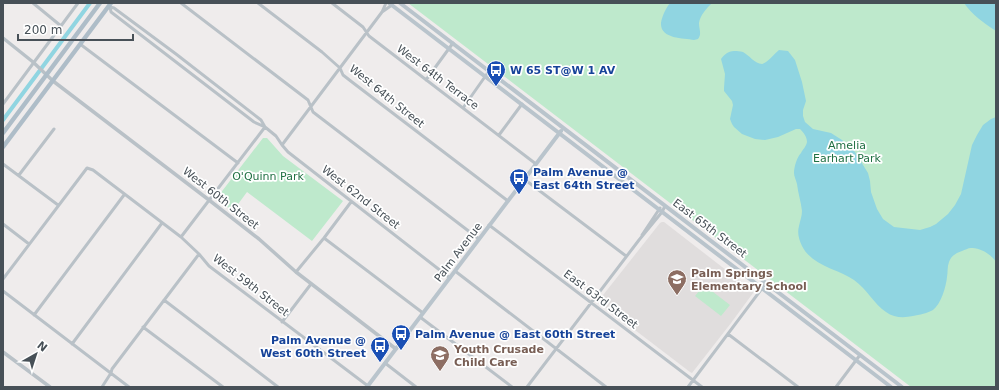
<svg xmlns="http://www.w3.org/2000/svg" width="999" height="390" viewBox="0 0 999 390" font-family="'DejaVu Sans',sans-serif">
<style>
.education{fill:#e0dddd}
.green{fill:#bee9cc}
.water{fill:#90d5e1}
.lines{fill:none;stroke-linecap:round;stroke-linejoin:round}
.canal{stroke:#90d5e1;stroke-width:4}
.minor{stroke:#b9c1c7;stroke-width:3}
.tertiary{stroke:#b9c1c7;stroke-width:3.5}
.secondary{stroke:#b9c4cc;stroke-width:4}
.primary{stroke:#aebdc8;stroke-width:4.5}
.labels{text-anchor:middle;stroke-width:3.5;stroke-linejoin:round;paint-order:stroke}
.transit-label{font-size:11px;font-weight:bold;fill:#164399;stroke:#fff;text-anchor:start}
.street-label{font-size:11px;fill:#475057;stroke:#fff}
.park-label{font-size:11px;fill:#207043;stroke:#fff}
.education-label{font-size:11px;font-weight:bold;fill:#785e54;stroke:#fff;text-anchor:start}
</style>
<rect width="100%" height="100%" fill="#efecec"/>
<path class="education" d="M662 222H664L753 291V293L731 323 692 373 690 372 601 304 600 302V299L660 223Z"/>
<path class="green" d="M408 3H996V387H911Z
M263 138H267L283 156 343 201 312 241 247 192 233 211 216 199Z
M704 285 730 305 721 316 695 296Z"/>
<path class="water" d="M670 3H712C707 8 700 15 699 23 699 29 702 34 698 39L694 40C683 38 660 39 661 23 662 16 666 8 670 3Z
M964 3H996V31C984 23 972 15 964 3Z
M779 50 788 51 795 60 802 82 806 101 803 110V116L805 122 813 129 831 133 842 140 855 152 868 173 870 181 871 192 877 209 883 219 894 227 920 230 930 227 936 224 948 214 955 205 961 194 972 145 977 135 983 125 991 119 996 117V262C992 255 980 247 971 248 968 248 965 250 962 251 956 253 951 256 949 262 947 267 948 272 947 277 946 287 941 304 933 310 928 313 919 315 913 316 904 318 894 318 886 312 874 304 867 289 854 280 838 269 812 266 802 246 799 240 797 233 799 226 800 221 802 216 802 211 801 202 798 193 797 184 796 180 794 176 794 173 794 167 797 157 801 153 803 149 806 147 807 142 807 137 804 133 800 129H796L778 137 765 140 755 139 742 134 734 127 732 124 730 119 733 105 732 101 724 91V88L725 74 721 59C724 55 728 51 734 51 737 51 740 51 743 52 749 55 755 64 762 64 767 63 774 54 779 50Z"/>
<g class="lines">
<path class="canal" d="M3 120 90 3"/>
<path class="minor" d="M33 3 61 26
M181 3 308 100 313 112 479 239
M258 3 322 52 340 68 343 75 352 82 508 201
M332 3 363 27 369 36 536 164
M110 7 111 12 254 122 265 127 276 136 282 145 288 152 450 278
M110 7 114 8 176 54 261 120 265 127
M382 12 392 5
M80 44 238 163
M426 80 453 43
M3 104 78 3
M463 108 489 71
M499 135 522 104
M282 145 382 12 386 3
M3 164 58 205
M19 175 54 129
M524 179 626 256
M3 224 29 244
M489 225 702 387
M642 235 660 208
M181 237 265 127
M324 238 423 313
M455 271 606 387
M296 272 324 238 351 202
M3 279 87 168 93 170 181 237 199 254 209 266 368 386
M3 291 129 387
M164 300 278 387
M34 315 124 195
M420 317 512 387
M282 322 311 284
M143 327 223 387
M728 334 798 387
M72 344 162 223
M385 363 416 387
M102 387 111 373 112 369 199 254
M527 387 639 240 662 212 665 206
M688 387 766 283
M836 387 860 355"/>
<path class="tertiary" d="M3 38 33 62 53 81 209 200 259 239 296 272 396 349
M3 352 50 387"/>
<path class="secondary" d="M389 3 891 387
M400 3 902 387
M367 387 561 131"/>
<path class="primary" d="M3 133 100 3
M3 147 111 3"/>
</g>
<defs>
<g id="bus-pin" transform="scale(1)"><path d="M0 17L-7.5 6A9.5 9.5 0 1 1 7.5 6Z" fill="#1a4fb4" stroke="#fff"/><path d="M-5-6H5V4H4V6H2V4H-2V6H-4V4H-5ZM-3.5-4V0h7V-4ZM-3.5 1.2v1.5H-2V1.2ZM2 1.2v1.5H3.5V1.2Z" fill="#fff"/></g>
<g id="school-pin" transform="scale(1)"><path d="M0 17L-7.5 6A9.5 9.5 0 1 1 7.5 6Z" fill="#8d6e63" stroke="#fff"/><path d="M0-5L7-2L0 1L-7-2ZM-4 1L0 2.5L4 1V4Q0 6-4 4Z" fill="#fff"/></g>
</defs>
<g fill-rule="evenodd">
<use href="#bus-pin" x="496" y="70"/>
<use href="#bus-pin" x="519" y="178"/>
<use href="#school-pin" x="677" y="279"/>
<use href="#bus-pin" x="401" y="334"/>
<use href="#bus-pin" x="380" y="346"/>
<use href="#school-pin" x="440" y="355"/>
</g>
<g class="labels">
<g class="transit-label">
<text x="510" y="74">W 65 ST@W 1 AV</text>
<text x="533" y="176">Palm Avenue @<tspan x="533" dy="13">East 64th Street</tspan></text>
<text x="415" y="338">Palm Avenue @ East 60th Street</text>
<text x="366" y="344" text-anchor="end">Palm Avenue @<tspan x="366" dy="13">West 60th Street</tspan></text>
</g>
<g class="street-label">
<text transform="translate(438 77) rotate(37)" y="4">West 64th Terrace</text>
<text transform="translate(387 96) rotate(39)" y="4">West 64th Street</text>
<text transform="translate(361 197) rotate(38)" y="4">West 62nd Street</text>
<text transform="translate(221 198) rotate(38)" y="4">West 60th Street</text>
<text transform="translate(710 228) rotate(37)" y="4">East 65th Street</text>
<text transform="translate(458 252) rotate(-53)" y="4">Palm Avenue</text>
<text transform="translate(251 285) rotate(38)" y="4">West 59th Street</text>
<text transform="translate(601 299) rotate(37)" y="4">East 63rd Street</text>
</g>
<g class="park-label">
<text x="847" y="149">Amelia<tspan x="847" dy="13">Earhart Park</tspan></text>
<text x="268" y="180">O'Quinn Park</text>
</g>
<g class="education-label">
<text x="691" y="277">Palm Springs<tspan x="691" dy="13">Elementary School</tspan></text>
<text x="454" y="353">Youth Crusade<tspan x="454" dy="13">Child Care</tspan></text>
</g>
</g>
<rect width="999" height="390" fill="none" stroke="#475057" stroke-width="8"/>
<g transform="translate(36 354) rotate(39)" stroke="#ffffff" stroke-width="3" paint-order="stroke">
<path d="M0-3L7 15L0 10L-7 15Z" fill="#475057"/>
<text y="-6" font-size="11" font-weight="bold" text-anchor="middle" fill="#475057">N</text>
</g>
<path d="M18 34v6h115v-6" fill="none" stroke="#475057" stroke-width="2"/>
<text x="24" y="34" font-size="12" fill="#475057" stroke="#ffffff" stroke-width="3" paint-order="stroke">200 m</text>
</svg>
